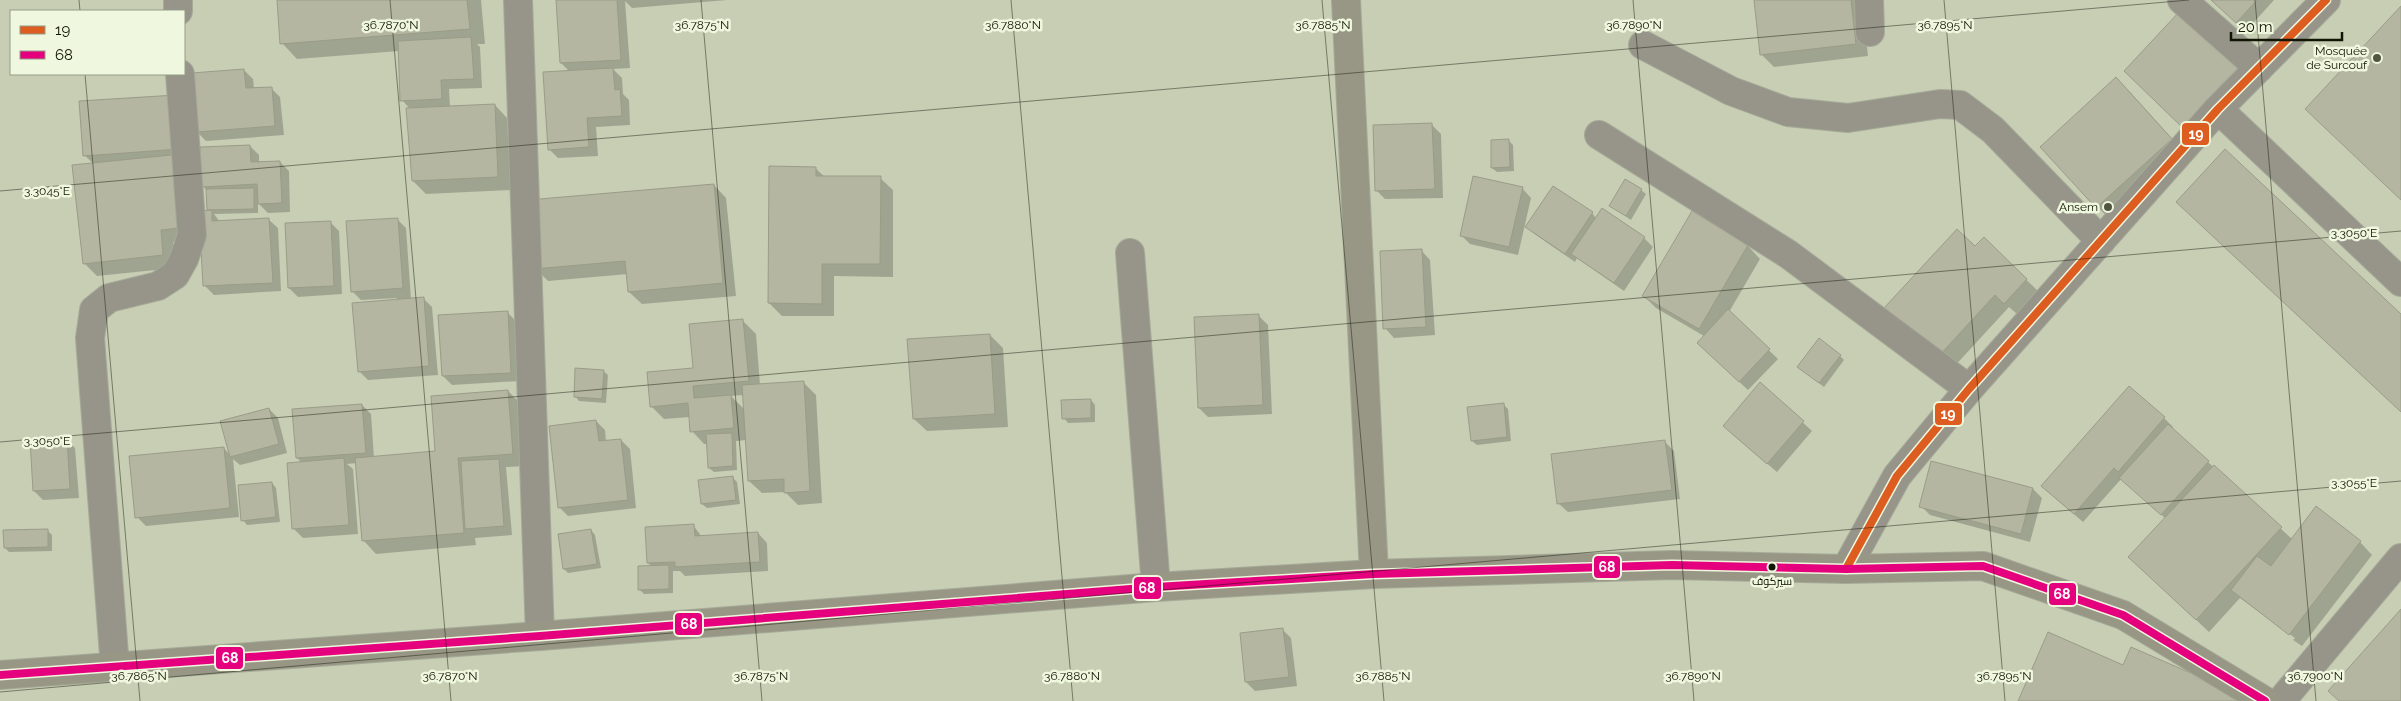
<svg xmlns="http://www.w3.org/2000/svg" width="2401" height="701" viewBox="0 0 2401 701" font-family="Raleway,Cairo,sans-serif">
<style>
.shadow{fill:#0003;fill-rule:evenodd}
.building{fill:#b4b6a1;stroke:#9a9c87}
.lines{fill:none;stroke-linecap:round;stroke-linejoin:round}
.minor-casing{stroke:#a5aa97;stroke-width:30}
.major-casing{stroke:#a5aa97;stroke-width:30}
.minor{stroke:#97958a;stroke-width:28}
.major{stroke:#989786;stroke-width:28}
.bus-1-casing{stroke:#eff7de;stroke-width:11}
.bus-2-casing{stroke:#eff7de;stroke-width:11}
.bus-1{stroke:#dc5d1f;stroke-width:8}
.bus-2{stroke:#e5007d;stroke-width:8}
.ticks{fill:none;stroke:#111504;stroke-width:1;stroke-opacity:0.45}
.poi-dot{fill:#515642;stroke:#eff7de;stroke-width:2}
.bus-dot{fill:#111504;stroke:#eff7de;stroke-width:2}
.labels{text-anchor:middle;stroke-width:5;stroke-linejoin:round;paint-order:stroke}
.bus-label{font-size:11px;fill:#111504;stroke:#eff7de}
.poi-label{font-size:12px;fill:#111504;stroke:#eff7de;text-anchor:end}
.ticks-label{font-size:12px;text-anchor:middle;fill:#111504;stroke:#eff7de;stroke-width:5;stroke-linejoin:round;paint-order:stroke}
.line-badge{stroke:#eff7de;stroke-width:2}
.badge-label{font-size:14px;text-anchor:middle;font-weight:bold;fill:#fff}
</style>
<rect width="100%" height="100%" fill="#c7ceb4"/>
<path class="shadow" d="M278 0H481L485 44H477L480 47 482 88 449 89 450 107 495 105 507 118 511 190 426 194 413 181 410 109 402 100 399 51 297 59 282 43Z
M557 0H727L632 8 625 1 630 68 613 69 622 78 623 94 629 100 630 125 596 127 598 156 558 158 549 149 570 72 561 63Z
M1755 0H1862L1868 56 1774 67 1761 54Z
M2212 0H2274L2246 31Z
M244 70 253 79 254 89 271 88 280 97 284 135 206 141 197 132Z
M2129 91 2184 152 2110 220 2042 147Z
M176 96 199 230 208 212 207 191 203 186 250 146 259 155V163L280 162 289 171 290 212 268 213 258 203V213L214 214 220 222 268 219 278 228 281 291 214 295 205 286 202 239 173 242 175 268 97 276 84 263 94 164 84 155Z
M1431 124 1441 134 1443 198 1385 199 1376 190Z
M1509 141 1513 145 1514 171 1497 172 1492 168Z
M815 168 825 177 880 178 893 190V277L834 276V316H782L769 303Z
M714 185 726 198 736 296 642 304 629 292 628 274 548 281 535 268Z
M1522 188 1531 198 1518 255 1470 244 1461 235Z
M1641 190 1646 194 1631 220 1610 206Z
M1602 210 1644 238 1653 247 1624 291 1577 258 1575 262 1536 235 1526 226 1592 213 1596 218Z
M1692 213 1748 246 1760 259 1729 312 1778 359 1748 390 1707 352 1704 336 1656 308 1644 296Z
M397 219 406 228 411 299 423 298 432 307 438 375 368 380 359 371 397 298 361 300 352 291Z
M330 222 339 231 342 294 298 297 289 288Z
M1984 239 2039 292 2018 315 2009 307 1951 370 1898 320Z
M1421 250 1430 260 1435 335 1394 338 1385 328Z
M507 312 516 321 519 381 452 385 443 376Z
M1259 316 1268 325 1272 414 1208 417 1199 408Z
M743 321 756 334 760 385 803 382 816 395 822 503 798 505 785 492 762 493 749 481 747 440 736 441 737 470 714 472 709 468 708 444H704L692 431 690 417 664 419 651 406 694 370ZM744 395 745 410 731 396Z
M990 335 1003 348 1008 427 927 431 914 419Z
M1840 356 1844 360 1824 387 1803 371Z
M603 371 608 375 606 403 579 401 575 396Z
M1761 384 1812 431 1777 472 1733 435Z
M2129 388 2164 418 2173 427 2172 429 2292 539 2360 542 2372 555 2302 646 2293 640 2295 638 2240 598 2209 632 2143 570 2166 519 2122 478 2083 522 2052 495Z
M508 391 521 404 525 466 506 467 512 535 475 538 476 545 376 554 364 541 357 463 347 464 353 469 358 534 303 538 294 529 302 463 297 458 362 405 371 414 374 458 436 453Z
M1091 400 1095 405V422L1068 423 1064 418Z
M1503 404 1508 409 1511 441 1477 445 1472 441Z
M269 409 278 418 287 453 240 465 233 459 239 517 146 526 137 517 224 448 230 455Z
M596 421 605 430 606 442 621 440 630 449 636 508 568 516 559 507Z
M66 439 75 448 79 498 43 500 34 491Z
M1665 442 1674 451 1680 499 1568 512 1558 503Z
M732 477 737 482 740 504 707 508 702 504Z
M272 483 276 488 280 522 247 525 243 520Z
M2033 489 2042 498 2030 542 1930 515 1921 506Z
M693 525 702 537 758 533 767 543 768 571 685 576 680 571H673V593L644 594 640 590 652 567 648 563Z
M591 530 595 535 601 568 568 573 564 569Z
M48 531 52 535V551L9 552 5 548Z
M1282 629 1291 638 1297 686 1255 691 1246 682Z"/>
<path class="building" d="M277 0H467L470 29 280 44Z
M556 0H617L621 60 560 63Z
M1754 0H1851L1856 44 1760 55Z
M2211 0H2257L2236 23Z
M2401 6V200L2305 109Z
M2179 12 2241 71 2185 130 2124 71Z
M471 37 474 79 441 80 442 99 400 101 398 41Z
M613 68 615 90 620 89 622 116 587 118 589 147 548 150 543 72Z
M244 69 246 88 272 87 275 126 196 132 192 73Z
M2116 77 2172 139 2096 208 2040 147Z
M176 95 180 149 83 156 79 101Z
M495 104 498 177 412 181 406 108Z
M1432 123 1435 189 1375 191 1373 125Z
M1509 139 1510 167 1491 168V140Z
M250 145 251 162 280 161 282 203 258 204 257 184 202 187 200 147Z
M2225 149 2401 314V412L2176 202Z
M181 154 188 227 161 230 163 255 83 264 72 165Z
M769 166 816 167V176H881L880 264H822V304L768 303Z
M1473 176 1523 187 1509 247 1460 236Z
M1625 179 1642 189 1626 216 1609 206Z
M714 184 723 283 628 292 625 261 534 269 528 200Z
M1553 186 1593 212 1565 254 1525 227Z
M254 188V209L207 210 206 189Z
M1602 208 1645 237 1614 283 1571 254Z
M212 210V221L269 218 273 283 203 286 199 211Z
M1692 211 1748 245 1699 329 1642 296Z
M398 218 403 288 351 292 346 221Z
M331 221 334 286 288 288 285 223Z
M1957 229 1975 246 1984 237 2027 279 2004 304 1995 295 1937 358 1884 308Z
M1422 249 1426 327 1383 329 1380 251Z
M424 297 429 366 358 372 352 303Z
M1728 309 1770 349 1739 382 1697 343Z
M508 311 511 373 442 376 438 315Z
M1259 314 1263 405 1198 408 1194 317Z
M743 319 749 381 693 386 694 398 731 395 734 428 690 432 688 403 650 407 647 372 693 368 689 324Z
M990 334 995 414 913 419 907 339Z
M1819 338 1841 355 1819 383 1797 367Z
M575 368 604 370 602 399 574 397Z
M804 381 810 491 784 493V479L748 481 742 385Z
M1760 382 1804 421 1767 464 1723 426Z
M2129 386 2165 417 2118 472 2114 468 2074 514 2041 486Z
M508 390 513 454 458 458 464 533 362 541 355 458 435 451 431 396Z
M1091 399V418L1062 419 1061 400Z
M1504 403 1507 437 1471 441 1467 407Z
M362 404 366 453 296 458 292 409Z
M269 408 279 444 230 457 220 421Z
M596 420 599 441 621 439 628 500 558 508 549 426Z
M2168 424 2209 461 2161 515 2119 478Z
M732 433 733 466 708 468 706 434Z
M67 438 70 489 33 491 30 440Z
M1665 440 1672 490 1557 504 1551 454Z
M224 447 230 508 135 518 129 456Z
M344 458 349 525 292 529 287 463Z
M499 459 504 526 465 529 461 461Z
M1931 461 2033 488 2021 534 1919 507Z
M2214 465 2282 527 2196 620 2128 557Z
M733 476 736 500 701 504 698 480Z
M272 482 276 517 241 521 238 485Z
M2316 506 2361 541 2289 635 2231 590 2257 556 2271 566Z
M694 524 695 536 758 532 760 562 675 567V562L647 563 645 527Z
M48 529V547L4 548 3 530Z
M591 529 597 564 563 569 558 534Z
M669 565V589L638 590V566Z
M2401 609V701H2339L2328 691Z
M1283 628 1289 677 1245 682 1240 633Z
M2048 632 2123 665 2131 647 2239 694 2236 701H2018Z"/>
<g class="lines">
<g class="minor-casing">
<path id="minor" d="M178 0V11
M518 0 540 636
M1869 0 1870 32
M2182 0 2259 68
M1643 45 1731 91 1788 112 1848 118 1940 104 1960 105 1993 130 2101 241
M2218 109 2401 282
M1599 135 1788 254 1969 389
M1130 253 1156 587
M1846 569 1897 476 1969 389 2218 109 2326 0
M115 668 90 338 94 310 109 298 158 286 175 275 184 259 192 235 180 74
M2281 701 2401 558"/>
</g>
<g class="major-casing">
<path id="major" d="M1346 0 1374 574
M0 675 540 636 1156 587 1374 574 1672 565 1846 569 1983 566 2123 615 2265 701"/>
</g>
<use href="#minor" class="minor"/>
<use href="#major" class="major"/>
<g class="bus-1-casing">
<path id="bus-1" d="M1846 569 1897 476 1969 389 2218 109 2326 0"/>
</g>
<g class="bus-2-casing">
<path id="bus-2" d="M0 675 540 636 1156 587 1374 574 1672 565 1846 569 1983 566 2123 615 2265 701"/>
</g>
<use href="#bus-1" class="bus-1"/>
<use href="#bus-2" class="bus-2"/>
</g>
<path class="ticks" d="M79 0 80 11M390 0 451 701M701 0 762 701M1011 0 1073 701M1322 0 1384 701M1633 0 1694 701M1944 0 2005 701M2255 0 2316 701M85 74 140 701M0 191 2189 0M0 442 2401 231M0 692 2401 481"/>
<g class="poi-dot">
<circle cx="2377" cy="58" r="5"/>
<circle cx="2108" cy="207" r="5"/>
</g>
<circle class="bus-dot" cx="1772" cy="567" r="4.5"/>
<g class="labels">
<g class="bus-label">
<text x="1772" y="585">سيركوف</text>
</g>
<g class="poi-label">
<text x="2367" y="55">Mosquée<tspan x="2367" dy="14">de Surcouf</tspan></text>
<text x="2098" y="211">Ansem</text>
</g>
</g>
<g class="ticks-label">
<text x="391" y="29">36.7870°N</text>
<text x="702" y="29">36.7875°N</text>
<text x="1013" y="29">36.7880°N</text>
<text x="1323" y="29">36.7885°N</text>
<text x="1634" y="29">36.7890°N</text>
<text x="1945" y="29">36.7895°N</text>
<text x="47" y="195">3.3045°E</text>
<text x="2354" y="237">3.3050°E</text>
<text x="47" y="445">3.3050°E</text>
<text x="2354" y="487">3.3055°E</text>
<text x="139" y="680">36.7865°N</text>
<text x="450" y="680">36.7870°N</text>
<text x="761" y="680">36.7875°N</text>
<text x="1072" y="680">36.7880°N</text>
<text x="1383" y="680">36.7885°N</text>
<text x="1693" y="680">36.7890°N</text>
<text x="2004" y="680">36.7895°N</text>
<text x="2315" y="680">36.7900°N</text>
</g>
<g class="line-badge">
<rect x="2181" y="122" width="29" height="24" rx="5" fill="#dc5d1f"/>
<rect x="1934" y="402" width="29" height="24" rx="5" fill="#dc5d1f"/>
<rect x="1593" y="555" width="28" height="24" rx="5" fill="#e5007d"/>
<rect x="1133" y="576" width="29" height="24" rx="5" fill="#e5007d"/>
<rect x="2048" y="582" width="29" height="24" rx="5" fill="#e5007d"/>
<rect x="674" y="612" width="29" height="24" rx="5" fill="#e5007d"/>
<rect x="215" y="646" width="29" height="24" rx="5" fill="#e5007d"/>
</g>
<g class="badge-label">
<text x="2196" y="139">19</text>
<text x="1948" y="419">19</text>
<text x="1607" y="572">68</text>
<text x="1147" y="593">68</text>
<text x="2062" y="599">68</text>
<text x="689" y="629">68</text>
<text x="230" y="663">68</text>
</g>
<rect x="10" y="10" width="175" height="65" fill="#eff7de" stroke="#969d87"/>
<rect x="20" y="26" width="25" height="8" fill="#dc5d1f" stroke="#969d87"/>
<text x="55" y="35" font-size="15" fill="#111504">19</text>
<rect x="20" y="51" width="25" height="8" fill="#e5007d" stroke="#969d87"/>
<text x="55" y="60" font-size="15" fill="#111504">68</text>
<path d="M2231 32v8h111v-8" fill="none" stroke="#111504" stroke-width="2.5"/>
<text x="2238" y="32" font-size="15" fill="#111504" stroke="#eff7de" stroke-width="4" paint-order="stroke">20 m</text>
</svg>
